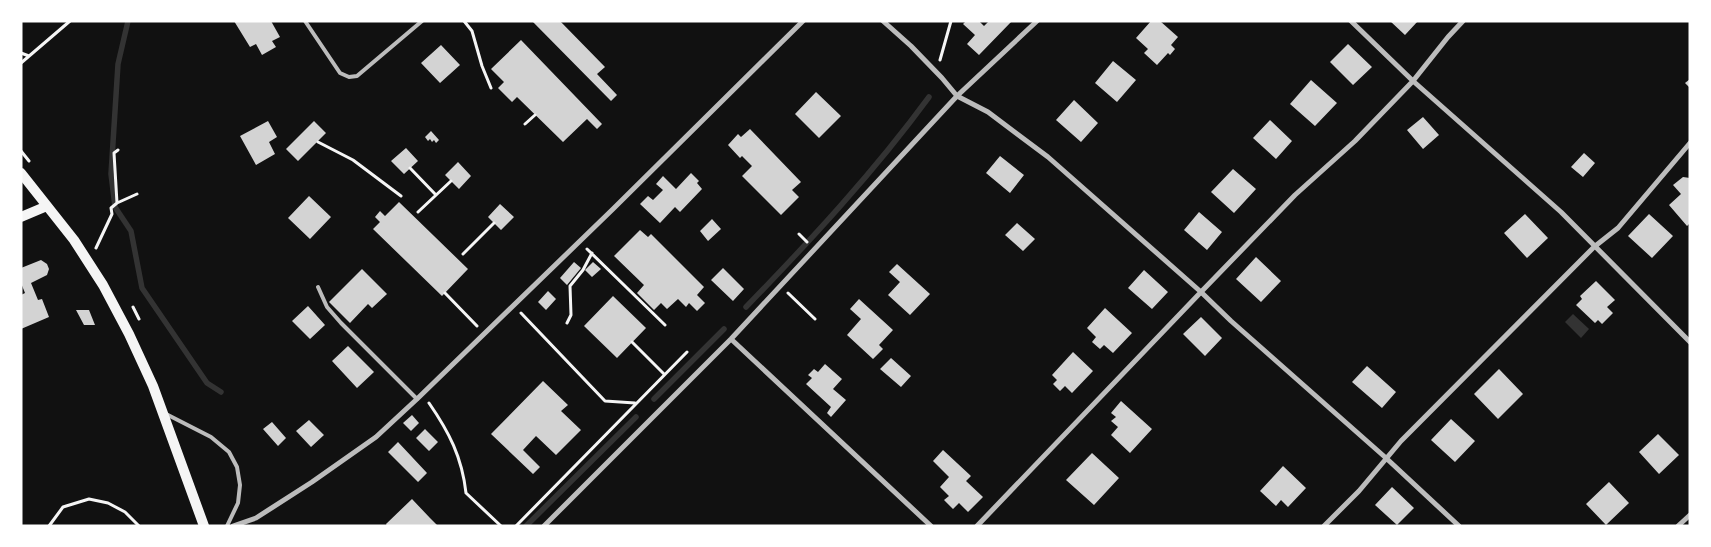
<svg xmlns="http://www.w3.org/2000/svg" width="1711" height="547" viewBox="0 0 1711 547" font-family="'Exo 2',sans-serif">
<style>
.water{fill:#333}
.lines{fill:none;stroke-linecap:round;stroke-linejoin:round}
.stream{stroke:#333;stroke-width:5.5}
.building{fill:#d3d3d3}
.path{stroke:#f5f5f5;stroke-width:3}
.service{stroke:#bcbcbc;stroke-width:4}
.minor{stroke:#bcbcbc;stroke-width:5}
.secondary{stroke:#f5f5f5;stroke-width:10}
</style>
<rect width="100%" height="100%" fill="#111"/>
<path class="water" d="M1573 314 1589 329 1581 338 1565 322Z"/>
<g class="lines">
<path class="stream" d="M128 21 118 64 111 174 115 207 131 231 142 288 207 383 221 392
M746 307C810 241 874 172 929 97
M654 399 724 329
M526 526 636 417"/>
</g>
<path class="building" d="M234 21H271L280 37 272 41 276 47 262 55 256 44 250 47Z
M534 21H560L605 67 597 74 617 95 611 101 533 22Z
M966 21H979L984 26 989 21H1012L979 55 967 44 975 35 963 24Z
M1151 21H1160L1178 37 1171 45 1175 49 1170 55 1168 53 1157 65 1144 53 1148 49 1136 38Z
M1390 21H1418L1405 35Z
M521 40 602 124 597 129 587 119 563 142 517 97 512 102 498 88 504 82 491 69Z
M1348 44 1372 67 1353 85 1330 62Z
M441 45 460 65 440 83 421 63Z
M1113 61 1136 80 1117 102 1095 83Z
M1690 79V88L1685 83Z
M1311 80 1337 103 1315 126 1290 104Z
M816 92 841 116 819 138 795 114Z
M1074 100 1098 123 1081 142 1056 120Z
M1423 117 1439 135 1423 149 1407 130Z
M1270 120 1292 141 1276 159 1253 138Z
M268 121 277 137 269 142 275 154 256 165 240 136Z
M314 121 326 133 298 161 286 149Z
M750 129 801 182 792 190 799 197 781 215 742 176 752 166 742 156 740 158 728 145 738 134 741 137Z
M431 131 439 140 436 143 434 140 432 142 430 139 428 141 425 137Z
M406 148 418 161 404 174 391 161Z
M1584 153 1595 163 1583 177 1571 167Z
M1000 156 1024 175 1010 193 986 173Z
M458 162 471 176 459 189 445 175Z
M1233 169 1256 189 1234 213 1211 192Z
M691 173 699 181 697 183 702 189 680 212 675 207 660 223 640 204 648 196 653 200 663 190 656 184 663 176 676 189Z
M1683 177 1690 178V223L1687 226 1669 205 1681 194 1673 185Z
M309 196 331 217 310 239 288 218Z
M399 202 468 269 442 296 373 229 380 222 375 217 380 211 385 216Z
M500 204 514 217 501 230 488 217Z
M1199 212 1222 232 1207 250 1184 230Z
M1525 214 1548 238 1527 258 1504 233Z
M1649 214 1673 236 1652 258 1628 236Z
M712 219 721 229 708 241 700 231Z
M1017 223 1035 239 1023 251 1005 235Z
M640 230 648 237 651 234 704 287 697 295 705 303 697 311 689 303 686 307 678 299 667 309 661 303 654 310 637 293 644 285 614 256Z
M1256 257 1281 281 1261 302 1236 279Z
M41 260 47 264 49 269 47 275 31 283 38 300 42 299 49 317 21 329V295L25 293 21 283V268Z
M574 262 581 268 567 285 560 278Z
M593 262 601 269 592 277 585 270Z
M897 264 930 294 910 315 888 295 900 282 889 272Z
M723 268 744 289 733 301 711 280Z
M362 269 387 294 372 308 368 304 350 323 329 302Z
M1144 270 1168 292 1152 309 1128 288Z
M1596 281 1615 300 1607 307 1613 313 1602 324 1598 320 1595 323 1576 305 1582 299 1580 296Z
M548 291 556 299 546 310 538 302Z
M613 296 646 328 617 358 584 326Z
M859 299 893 330 879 345 883 349 873 359 847 335 861 319 850 309Z
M308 306 325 325 310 339 292 321Z
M1105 308 1132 333 1113 353 1104 345 1100 349 1092 342 1096 337 1087 328Z
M76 310H89L95 325H84Z
M1201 317 1222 338 1205 356 1183 334Z
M348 346 374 372 357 388 332 361Z
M1073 352 1093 371 1072 393 1065 386 1060 391 1053 384 1057 380 1052 375Z
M891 358 911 376 901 387 880 369Z
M825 364 842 379 833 389 846 400 831 417 827 413 831 407 806 384 812 378 808 375 814 369 818 372Z
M1367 366 1396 392 1382 408 1352 382Z
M1499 369 1523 394 1498 419 1474 394Z
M543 381 568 405 561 411 581 430 556 455 536 436 523 450 540 467 533 474 491 434Z
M1121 401 1152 429 1130 453 1111 435 1118 427 1111 421 1116 417 1111 413Z
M412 415 419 423 411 431 403 423Z
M1451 419 1475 441 1455 462 1431 440Z
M309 420 324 435 311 447 296 431Z
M272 422 286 438 278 446 263 429Z
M425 429 438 442 429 451 416 438Z
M1658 434 1679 455 1659 474 1639 452Z
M398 442 427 473 418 482 388 452Z
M943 450 971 476 966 481 983 497 968 512 959 503 953 509 944 500 949 496 940 487 949 477 933 461Z
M1092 453 1119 478 1094 505 1066 480Z
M1283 466 1306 488 1288 507 1281 500 1276 506 1260 491Z
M1609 482 1629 503 1606 525 1586 504Z
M1392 487 1414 508 1397 525 1375 505Z
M412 499 430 518 438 526H387L386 524Z"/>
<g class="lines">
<path class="path" d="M464 21 472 31 482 66 491 88
M21 53 29 56
M940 60 951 21
M21 63 70 21
M525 124 535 115
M318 142 353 160 401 196
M21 151 29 161
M410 168 436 195
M117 203 114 153 118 150
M418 212 451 181
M799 234 807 242
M96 248 112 214 111 208 117 203 137 194
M587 249 665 325
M463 254 494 223
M445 293 477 326
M788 293 815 319
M133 307 139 319
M521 313 605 401 635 403
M567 323 571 315 570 286 583 270 592 253
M632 342 664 374
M429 403C449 432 462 457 466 493L501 526
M49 526 63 507 89 499 108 503 125 512 139 526
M516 526 687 352"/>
<path class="service" d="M305 21 340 73 349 77 357 76 422 21
M318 287 327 307 341 323 417 399
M166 414 211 437 229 452 237 467 240 485 238 503 227 526"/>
<path class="minor" d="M883 21 911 46 942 78 957 96 988 112 1048 157 1201 292 1231 321 1386 458 1459 526
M1351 21 1413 81 1561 212 1690 342
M731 339 931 526
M233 526 256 518 312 482 376 437 417 399 613 209 803 21
M544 526 731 339 957 96 1037 21
M977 526 1201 292 1295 195 1355 141 1413 81 1448 37 1463 21
M1324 526 1359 491 1401 441 1594 247 1618 228 1690 143
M1678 526 1690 515"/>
<path class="secondary" d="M21 173 74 240 103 285 129 334 153 386 204 526
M21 217 47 206"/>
</g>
<rect width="1711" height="547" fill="none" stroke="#ffffff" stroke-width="45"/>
</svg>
